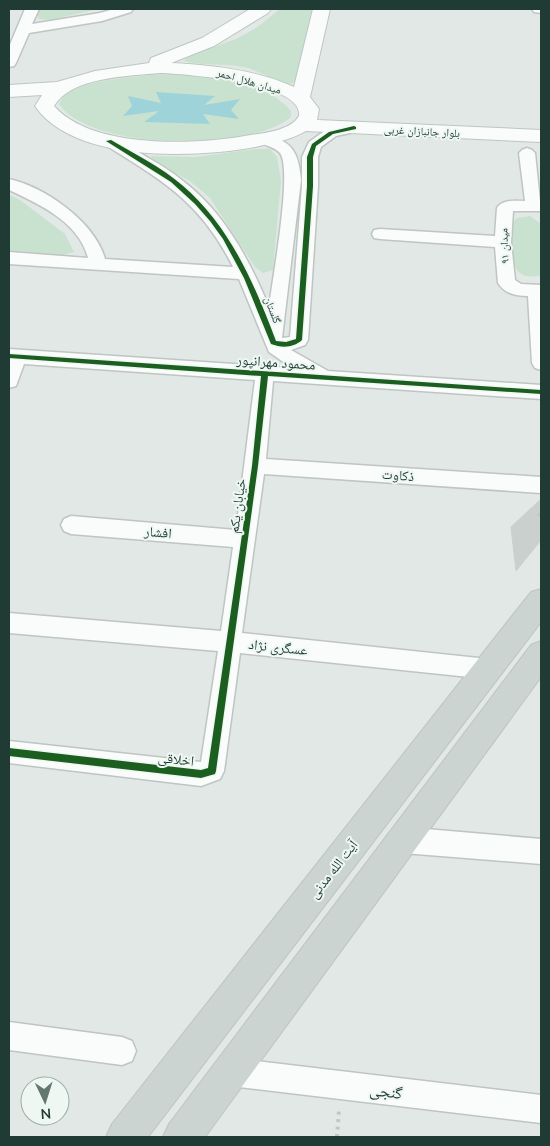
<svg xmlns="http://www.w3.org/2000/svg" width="550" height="1146" viewBox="0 0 550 1146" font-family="'Nunito Sans','Noto Naskh Arabic',sans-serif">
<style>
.green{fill:#c9e2d0}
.water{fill:#9ed3d9}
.building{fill:#cad0cd;stroke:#cad1cd}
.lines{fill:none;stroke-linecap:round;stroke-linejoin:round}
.street-casing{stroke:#bec5c2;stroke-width:3}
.secondary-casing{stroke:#bdc6c2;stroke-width:2}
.primary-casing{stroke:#bbc5c1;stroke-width:2}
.path-far1{stroke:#bfc8c4;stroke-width:3;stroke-dasharray:2.5 4;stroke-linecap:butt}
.path{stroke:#bfc8c4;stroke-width:4;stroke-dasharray:3 4.5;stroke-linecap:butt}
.street{fill:#fafcfb;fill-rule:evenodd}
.secondary{fill:#fafcfb;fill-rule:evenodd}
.primary{fill:#ccd4d1;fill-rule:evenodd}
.cycleway-casing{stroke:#eff7f3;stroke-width:3}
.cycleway{fill:#1b5e20;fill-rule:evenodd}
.labels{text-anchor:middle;stroke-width:4;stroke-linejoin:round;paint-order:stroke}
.far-street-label{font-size:11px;fill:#1f3b33;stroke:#eff7f3}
.street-label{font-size:14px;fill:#1f3b33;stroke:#eff7f3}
.near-street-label{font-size:16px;fill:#1f3b33;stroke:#eff7f3}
</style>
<rect width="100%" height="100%" fill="#e1e8e5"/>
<path class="green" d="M40 9H99L49 20 39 19 37 15Z
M280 9H312L296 80 291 84C274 82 260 70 243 67 223 63 203 66 184 61L188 56 236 39 256 28Z
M150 75C191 74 263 77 291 111V117C251 152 90 151 59 104 67 81 127 78 150 75Z
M256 149H270L277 157 281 181 273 270 263 273 255 267 210 198 190 181 155 163 151 156 195 157Z
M9 195 20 200 65 234 74 252 60 256 9 251Z
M530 216 541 224V275C509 284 510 250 508 228L517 218Z"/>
<path class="water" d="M156 92 215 96 204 105 240 99 231 110 239 119 203 114 210 124 144 122 159 111 123 116 132 106 128 96 161 103Z"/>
<path class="building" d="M541 499V540L516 571 511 527Z"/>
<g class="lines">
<g class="street-casing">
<path id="street" d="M25 9H39L32 24 100 13 114 9H133L131 12 102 21 29 33 16 63 14 66 9 67V47Z
M532 9H541V13L534 12Z
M354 123 359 125 361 128 359 131 336 136 321 147 318 157V186L308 340 305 345 291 350 328 371 541 385V399L273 381 266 459 541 477V493L264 474 242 633 488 659 496 662 499 669 496 676 488 679 240 653 224 771 220 779 201 786 9 763V741L201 762 218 651 9 633V613L221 631 233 547 71 534 64 531 61 525 64 519 71 516 236 530 255 380 24 364 16 386 9 388V349L292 368 269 352 239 279 9 264V252L88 258C79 222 39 204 9 190V179C45 187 95 222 105 259L233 267C201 202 163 181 104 144L101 141 104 138H114C137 152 162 164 183 181 224 212 250 261 269 307 272 281 293 170 280 153 274 146 262 146 257 139L260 136C266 134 270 135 276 138 296 145 299 160 301 180L282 338 290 337 302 186V157L309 142 326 130Z
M527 148 532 150 535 153 541 211H513L511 242 515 280 521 284 541 285V370L535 368 532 363 528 296C516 296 505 294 498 283L495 247 380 239 374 238 372 234 374 230 380 229 495 236 497 208C503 199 515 201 525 201L519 153 522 150Z
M403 827 541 839V864L403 853 394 849 390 840 394 831Z
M9 1022 122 1037 132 1041 136 1051 132 1061 122 1065 9 1050Z
M230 1058 541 1095V1123L230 1086 220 1082 216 1072 220 1062Z"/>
</g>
<g class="secondary-casing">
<path id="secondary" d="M250 9H271L268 13 214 46 171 63C211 65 257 70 294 87L313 9H330L310 97 319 109 317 120 541 130V142L306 131C291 140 272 143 255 147 195 158 74 163 35 106L42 95 9 97V85L57 82 95 71 149 63 151 58 202 38ZM160 73C183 74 304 82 299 116 291 130 266 133 251 135 198 145 93 150 54 106 71 77 129 76 160 73Z"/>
</g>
<g class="primary-casing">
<path id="primary" d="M541 589V622L148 1137H106L112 1124 531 592Z
M541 641V677L205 1137H163L169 1124 531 645Z"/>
</g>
<path class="path-far1" d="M538 514 541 516"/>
<path class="path" d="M337 1137 339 1110"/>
<use href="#street" class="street"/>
<use href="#secondary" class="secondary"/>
<use href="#primary" class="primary"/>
<g class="cycleway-casing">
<path id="cycleway" d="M354 126 356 127V129L333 134 316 146 313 157V186L302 340C293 348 282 348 271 344L244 278 223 239 210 221 195 204 171 182 106 141 111 140C135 154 161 167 182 185 230 226 254 283 276 341L286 342 296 339 307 186V157L312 144 329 132Z
M9 354 541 390V394L268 376 258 466 216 771 215 774 201 778 9 756V748L201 770 208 768 252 466 261 376 9 358Z"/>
</g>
<use href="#cycleway" class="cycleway"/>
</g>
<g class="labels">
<g class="far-street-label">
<text transform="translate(249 81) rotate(16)" y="4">میدان هلال احمر</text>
<text transform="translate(422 131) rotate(3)" y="4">بلوار جانبازان غربی</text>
<text transform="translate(504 246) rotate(-92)" y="4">میدان ۹۱</text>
<text transform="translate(273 310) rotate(69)" y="4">گلستان</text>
</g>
<g class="street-label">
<text transform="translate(276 362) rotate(4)" y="5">محمود مهرانپور</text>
<text transform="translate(398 475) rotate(4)" y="5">ذکاوت</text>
<text transform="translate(237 506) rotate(-82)" y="5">خیابان یکم</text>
<text transform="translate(158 532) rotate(5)" y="5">افشار</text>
<text transform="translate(278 647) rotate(6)" y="5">عسگری نژاد</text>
<text transform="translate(176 759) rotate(6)" y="5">اخلاقی</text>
<text transform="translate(333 869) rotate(-52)" y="5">آیت الله مدنی</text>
</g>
<g class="near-street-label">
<text transform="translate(386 1091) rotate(7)" y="6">گنجی</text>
</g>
</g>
<rect width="550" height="1146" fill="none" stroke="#1f3b33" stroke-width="20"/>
<g transform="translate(45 1101) rotate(176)"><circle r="24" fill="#eff7f3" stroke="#9caca6"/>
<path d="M0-4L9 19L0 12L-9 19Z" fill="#637871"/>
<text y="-8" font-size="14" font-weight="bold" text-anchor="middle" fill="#1f3b33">N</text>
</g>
</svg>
